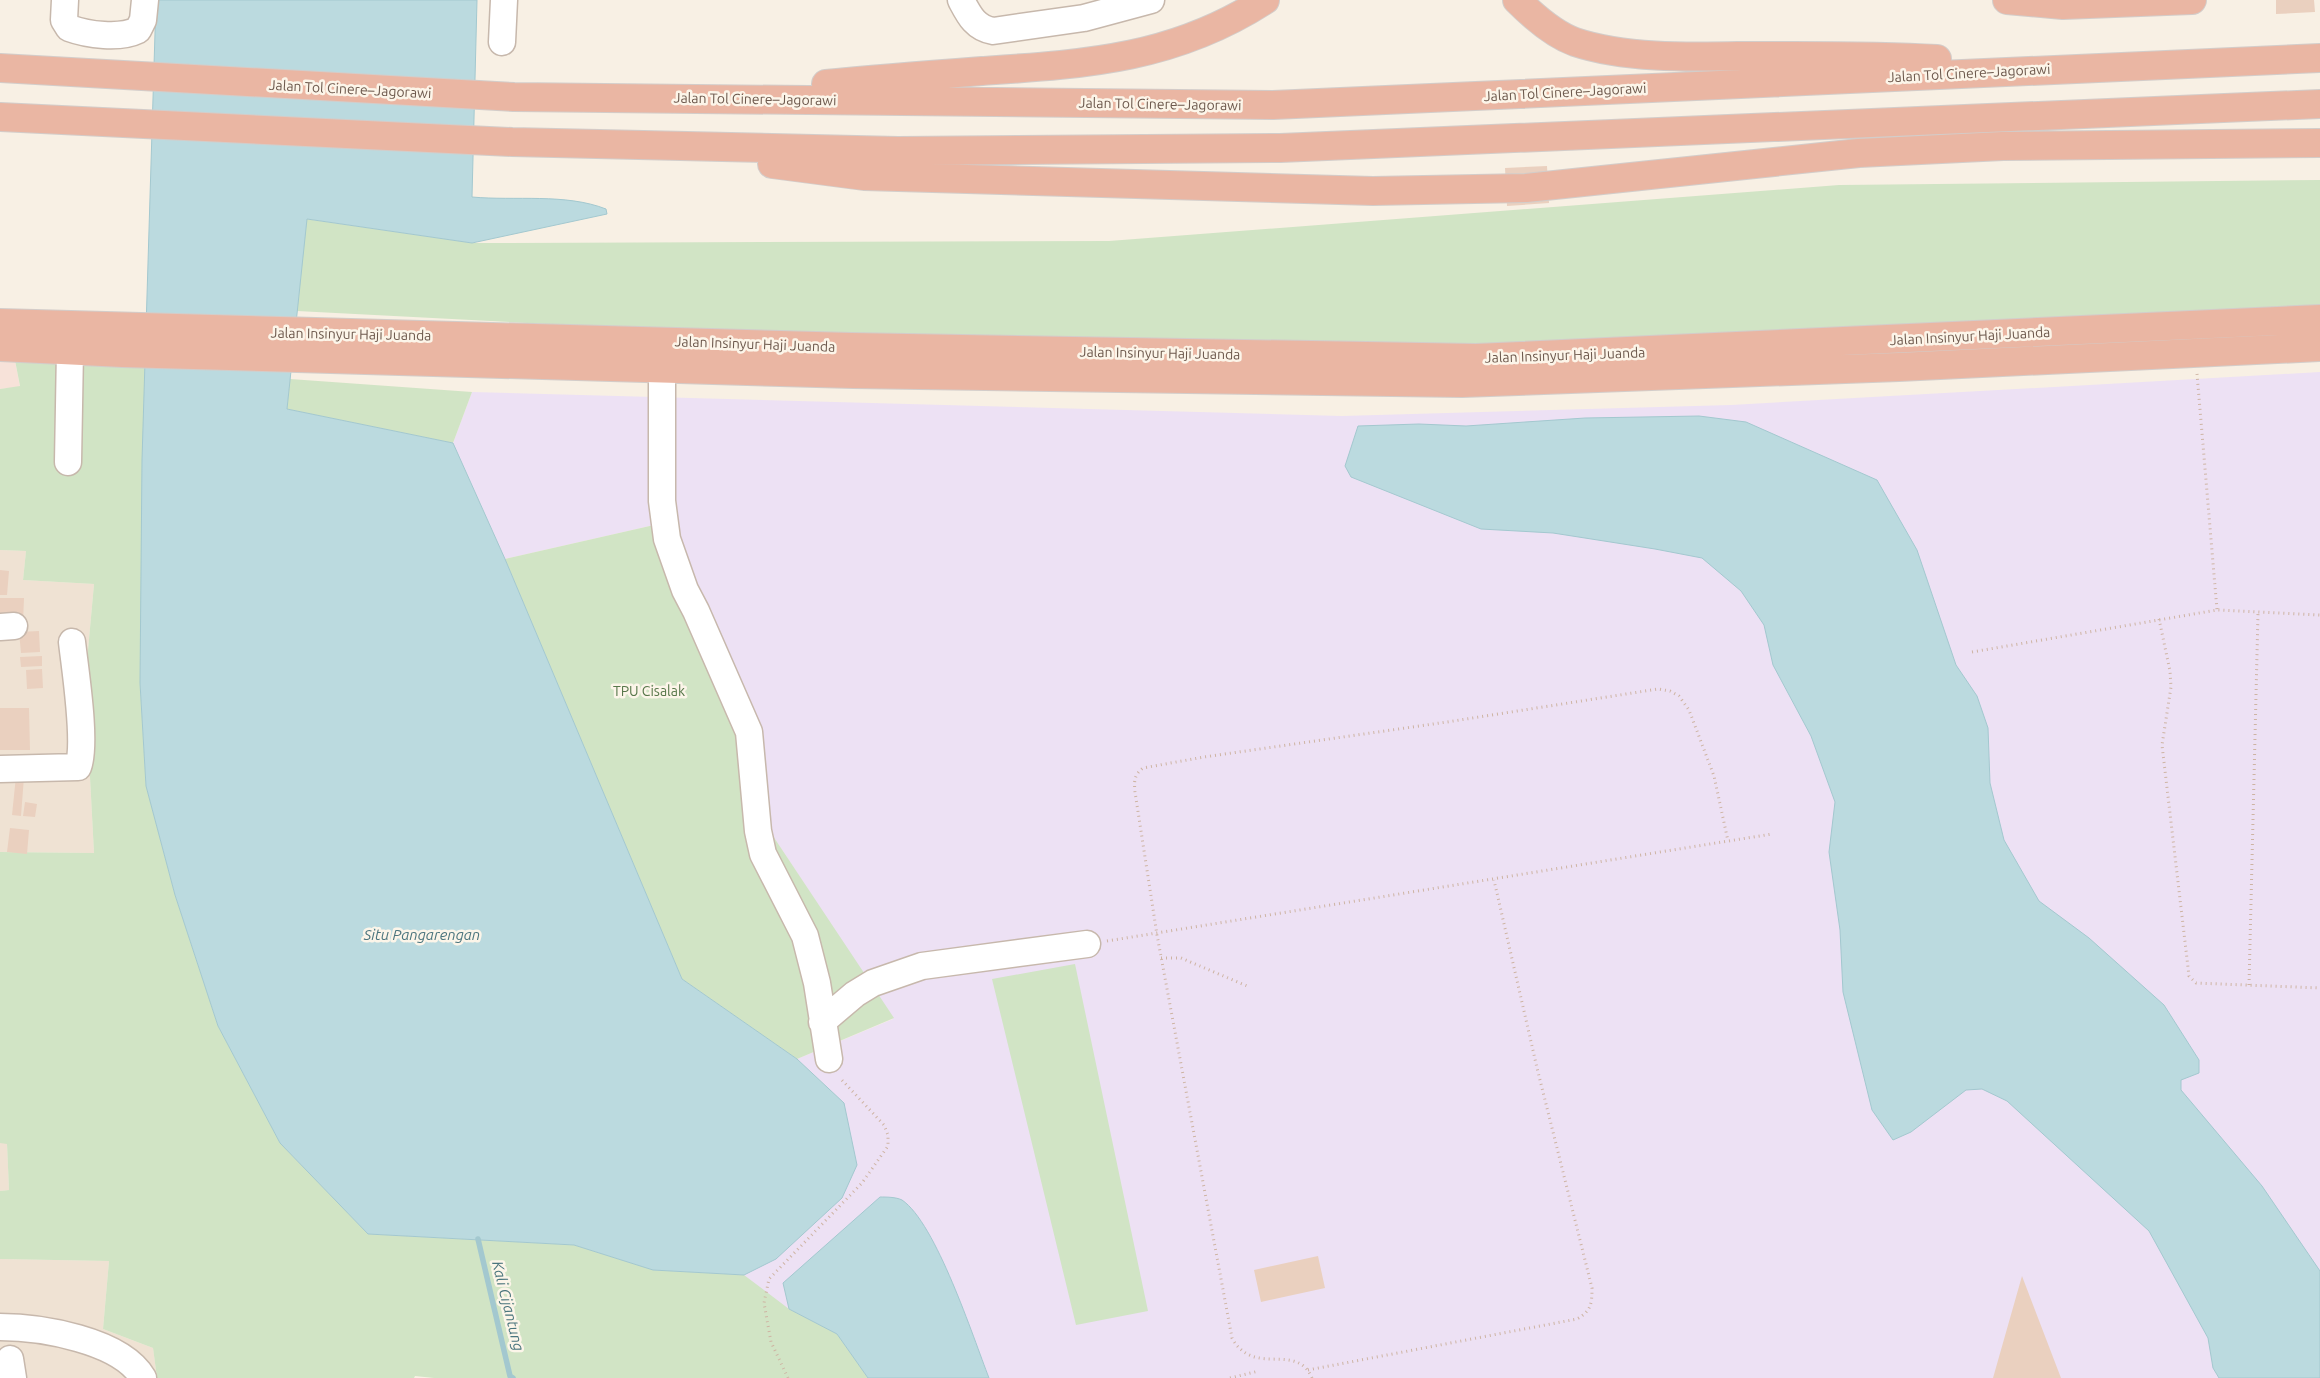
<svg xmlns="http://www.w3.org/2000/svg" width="2320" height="1378" viewBox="0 0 2320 1378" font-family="Ubuntu,sans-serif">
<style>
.residential{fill:#efe2d3}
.commercial{fill:#f7e2d9}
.education{fill:#ede1f4}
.green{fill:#d1e4c5}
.water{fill:#bbdadf;stroke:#a3c8cf}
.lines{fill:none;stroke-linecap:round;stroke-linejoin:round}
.stream{stroke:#a3c8cf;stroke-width:5.5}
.building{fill:#ead0bf}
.minor-casing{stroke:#c7b8ac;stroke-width:29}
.highway-casing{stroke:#d3cdca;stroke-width:30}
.path{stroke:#ceb4a3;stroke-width:3;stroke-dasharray:1 4;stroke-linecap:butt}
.minor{stroke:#fff;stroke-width:26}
.highway{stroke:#eab6a3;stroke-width:28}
.labels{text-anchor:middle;stroke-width:5;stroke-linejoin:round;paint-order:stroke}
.street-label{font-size:14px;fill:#6d594d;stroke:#fcf5e9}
.park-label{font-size:14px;fill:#57774a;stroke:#fcf5e9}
.water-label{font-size:15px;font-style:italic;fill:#4b757e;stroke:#fcf5e9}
</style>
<rect width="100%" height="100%" fill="#f8f0e4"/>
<path class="residential" d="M0 550 26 551 23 580 94 584 85 683 94 853 0 852Z
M0 1143H7L9 1190 0 1191Z
M0 1259 109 1261 103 1329 153 1348 157 1378H0Z"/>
<path class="commercial" d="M0 349 13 350 20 387 0 389Z"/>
<path class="education" d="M2320 372V1378H631L574 1245 653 1270 844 1103 797 1059 893 1019 767 827 663 523 505 559 453 443 472 392 1342 416 1731 405Z"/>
<path class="green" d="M2320 180V305L1425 348 604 327 297 311 306 219 472 243 1109 241 1839 185Z
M13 350 145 362 140 683 146 786 175 895 218 1026 280 1143 368 1234 574 1245 653 1270 744 1275 789 1309 837 1334 868 1378H434L415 1376 414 1378H157L153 1348 103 1329 109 1261 0 1259V1191L9 1190 7 1144 0 1143V852L94 853 85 683 94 584 23 580 26 551 0 550V389L20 386Z
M290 379 472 392 453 443 287 409Z
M663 523 725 659 767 827 894 1018 797 1059 682 979 505 559Z
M1075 964 1148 1311 1076 1325 992 979Z"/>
<path class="water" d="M156 0H477L472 197C515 201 565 193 606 209L607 214 472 243 307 219 287 409 453 443 505 559 682 979 797 1059 844 1103 857 1165 842 1198 776 1259 744 1275 653 1270 574 1245 368 1234 280 1143 218 1026 175 895 146 786 140 683 142 460Z
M1699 416 1746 422 1877 480 1917 550 1956 665 1977 696 1988 728 1990 783 2004 840 2039 901 2089 938 2164 1005 2199 1060V1073L2181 1080V1090L2262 1186 2320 1271V1378H2219L2213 1368 2208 1338 2149 1231 2007 1101 1982 1089 1966 1090 1911 1132 1893 1140 1872 1110 1843 992 1840 930 1829 852 1835 802 1811 736 1773 665 1764 625 1741 591 1702 558 1655 549 1553 533 1481 529 1351 477 1345 466 1358 426 1419 424 1466 426 1585 418Z
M880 1197C886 1197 896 1197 902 1200 936 1223 973 1337 989 1378H868L837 1334 789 1309 783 1283Z"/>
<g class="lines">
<path class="stream" d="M478 1239 510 1376 513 1378"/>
</g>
<path class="building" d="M2276 0H2314L2315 12 2276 14Z
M1547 166 1549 203 1507 206 1505 168Z
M0 570 9 571 7 595H0Z
M0 598H24L23 623H0Z
M39 631 40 652 21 653 19 632Z
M42 656V666L21 667 20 657Z
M42 669 43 688 27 689 26 670Z
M0 708H29L30 750H0Z
M16 776 24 777 21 816 12 815Z
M25 802 37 804 35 817 23 816Z
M10 828 29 830 27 854 7 852Z
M1318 1256 1325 1288 1261 1302 1254 1270Z
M2022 1276 2061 1378H1993Z"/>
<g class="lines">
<g class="minor-casing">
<path id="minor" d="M65 0 64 20 69 28C88 35 120 39 138 30L143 20 145 0
M961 0C969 15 975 28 993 31L1084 18 1151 0
M502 42 504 0
M662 368V501L667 539 685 590 696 611 749 732 758 831 763 854 805 936 817 983 829 1059
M68 462 70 350
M0 627 14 626
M0 769 78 767C87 744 75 669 72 642
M822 1022 855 994 873 983 922 966 1087 944
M0 1327C40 1327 121 1340 143 1378
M10 1359 13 1378"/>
</g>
<g class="highway-casing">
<path id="highway" d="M1517 0C1533 16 1553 34 1575 42 1626 59 1691 57 1744 56 1809 56 1873 55 1937 59
M2007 0 2063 5 2192 0
M0 68 514 97 1273 105 2320 58
M826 84C878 79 930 75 982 71 1086 64 1174 59 1265 0
M0 117 512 142 898 151 1280 148 2320 104
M772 164 864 176 1373 191 1526 188 1859 153 2003 146 2320 143
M0 323 851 347 1476 358 2320 319
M0 347 123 353 853 374 1462 383 1899 367 2320 347"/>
</g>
<path class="path" d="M2197 374 2217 610
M2159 619 2170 671 2171 687 2162 745 2189 976 2196 983 2320 988
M1972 652 2217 610 2320 615
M1107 941 1772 834
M1161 958H1181L1247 986
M2249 985 2258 613
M1308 1370 1577 1319C1591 1311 1592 1304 1592 1288L1537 1068 1494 880
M788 1378 771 1342 764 1303 769 1279 862 1183 888 1146V1135L884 1125 840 1078
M1230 1378 1259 1371
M1312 1378C1296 1341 1254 1378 1232 1338L1157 935 1135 792C1134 781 1134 775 1143 768L1204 757 1447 722 1658 689 1670 691 1679 696 1689 710 1714 776 1728 841"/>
<use href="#minor" class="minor"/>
<use href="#highway" class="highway"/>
</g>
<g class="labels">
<g class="street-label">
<text transform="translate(1969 73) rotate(-3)" y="5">Jalan Tol Cinere–Jagorawi</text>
<text transform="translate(350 89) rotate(3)" y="5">Jalan Tol Cinere–Jagorawi</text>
<text transform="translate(1565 92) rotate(-3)" y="5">Jalan Tol Cinere–Jagorawi</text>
<text transform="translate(755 99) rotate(1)" y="5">Jalan Tol Cinere–Jagorawi</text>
<text transform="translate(1160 104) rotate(1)" y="5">Jalan Tol Cinere–Jagorawi</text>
<text transform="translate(351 334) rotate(1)" y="5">Jalan Insinyur Haji Juanda</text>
<text transform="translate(1970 336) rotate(-3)" y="5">Jalan Insinyur Haji Juanda</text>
<text transform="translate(755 344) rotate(2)" y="5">Jalan Insinyur Haji Juanda</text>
<text transform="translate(1160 353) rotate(1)" y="5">Jalan Insinyur Haji Juanda</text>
<text transform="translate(1565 355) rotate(-2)" y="5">Jalan Insinyur Haji Juanda</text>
</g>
<g class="park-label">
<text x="649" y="696">TPU Cisalak</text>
</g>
<g class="water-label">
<text x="422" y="940">Situ Pangarengan</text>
<text transform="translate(508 1306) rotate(76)" y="5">Kali Cijantung</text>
</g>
</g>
</svg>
